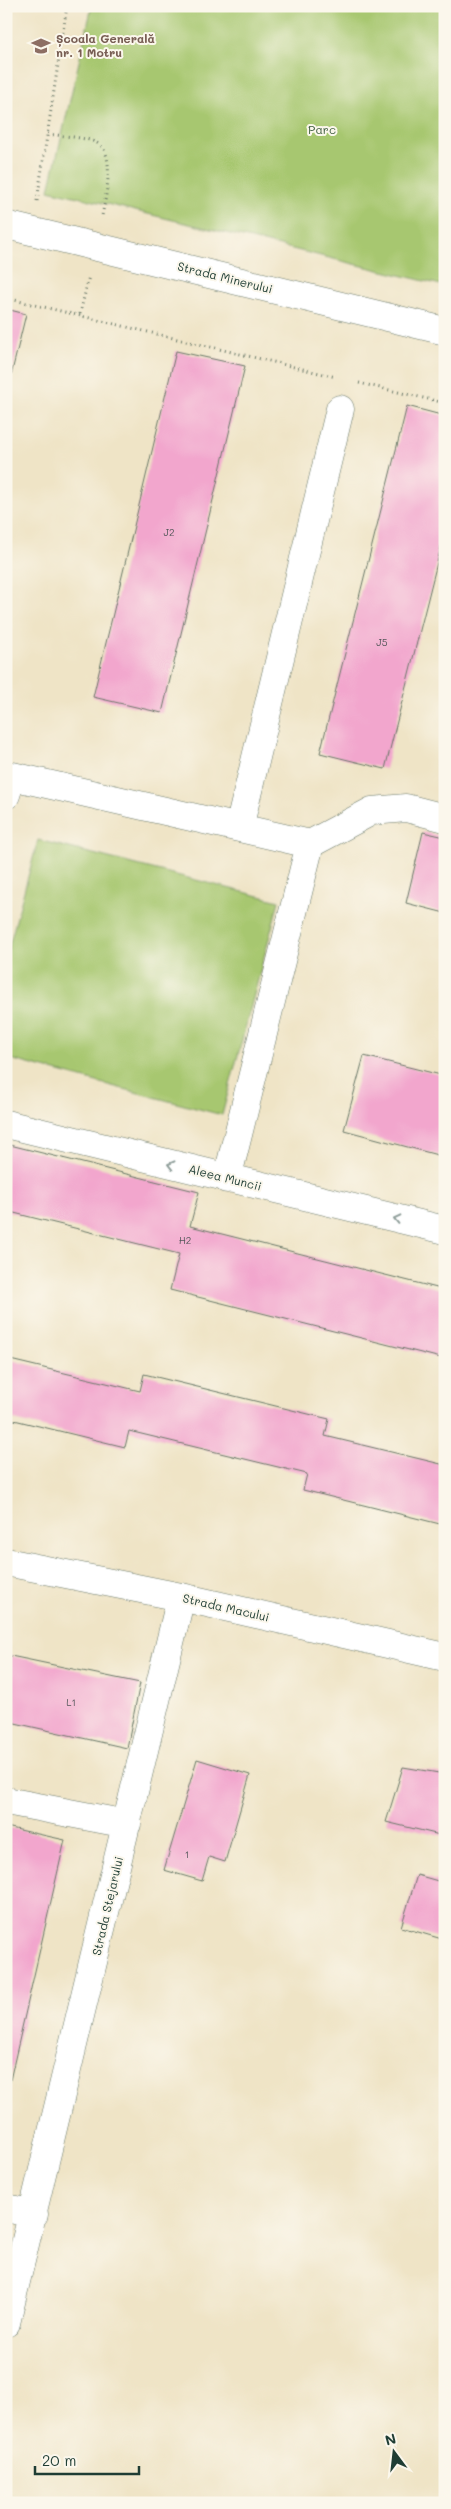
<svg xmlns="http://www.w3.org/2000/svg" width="451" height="2509" viewBox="0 0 451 2509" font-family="Mali,sans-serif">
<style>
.green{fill:#a7c76f;stroke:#638252}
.building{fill:#f2a6cd}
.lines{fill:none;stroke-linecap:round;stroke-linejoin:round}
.minor-casing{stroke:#687767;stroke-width:29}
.tertiary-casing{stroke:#687767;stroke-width:29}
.path{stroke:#687767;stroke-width:3;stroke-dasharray:1 4;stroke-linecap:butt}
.minor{stroke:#fff;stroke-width:28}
.tertiary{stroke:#fff;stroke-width:28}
.oneway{stroke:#8f9e9a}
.labels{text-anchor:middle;stroke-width:4;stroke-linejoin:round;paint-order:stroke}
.number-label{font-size:10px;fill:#54575a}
.education-label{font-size:12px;font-weight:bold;fill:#785e54;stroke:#fbf7ec;text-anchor:start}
.park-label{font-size:12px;fill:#416043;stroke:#fbf7ec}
.street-label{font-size:12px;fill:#1f3d34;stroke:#fbf7ec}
</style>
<rect width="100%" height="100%" fill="#fbf7ec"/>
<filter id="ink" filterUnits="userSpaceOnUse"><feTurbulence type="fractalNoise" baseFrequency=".02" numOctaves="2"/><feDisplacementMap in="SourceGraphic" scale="10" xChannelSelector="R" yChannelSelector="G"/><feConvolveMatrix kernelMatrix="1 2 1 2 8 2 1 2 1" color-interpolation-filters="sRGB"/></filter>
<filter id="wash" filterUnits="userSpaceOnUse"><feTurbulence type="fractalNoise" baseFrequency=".0096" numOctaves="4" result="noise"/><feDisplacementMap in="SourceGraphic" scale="20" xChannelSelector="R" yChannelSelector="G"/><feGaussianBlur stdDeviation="1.12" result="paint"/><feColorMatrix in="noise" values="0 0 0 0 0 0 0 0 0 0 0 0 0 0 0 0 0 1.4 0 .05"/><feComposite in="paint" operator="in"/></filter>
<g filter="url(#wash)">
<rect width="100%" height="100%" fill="#efe4c6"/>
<path class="green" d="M92 6H445V286L49 190Z
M38 840 279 901 222 1115 6 1058V957Z"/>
<g id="blocks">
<path class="building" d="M6 309 26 314 7 392H6Z
M176 351 245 366 162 713 93 697Z
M407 406 445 416V531L385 769 320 753Z
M423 832 445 837V913L406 903Z
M364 1056 445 1076V1157L344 1130Z
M6 1144 199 1192 190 1226 445 1290V1359L170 1290 179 1254 6 1211Z
M6 1359 140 1391 144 1374 329 1419 325 1436 445 1465 444 1525 303 1490 307 1474 129 1431 125 1447 6 1418Z
M6 1655 140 1683 127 1748 6 1721Z
M197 1759 250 1775 225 1862 209 1857 202 1881 164 1870Z
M403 1767 445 1774 444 1836 386 1822Z
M6 1827 65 1840 8 2089H6Z
M417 1875 445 1883V1927L442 1939 401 1927Z"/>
</g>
</g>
<g filter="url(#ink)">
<use href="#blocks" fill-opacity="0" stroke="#687767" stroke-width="1"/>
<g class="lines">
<g class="minor-casing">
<path id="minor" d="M6 225 445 331
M6 795 12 776 310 844
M239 828 340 409
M6 1124 445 1230
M227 1179 310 844 372 811 406 808 445 818
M6 1801 127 1824
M6 2208 34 2214
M6 2323 181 1597"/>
</g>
<g class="tertiary-casing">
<path id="tertiary" d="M6 1562 181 1597 445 1657"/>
</g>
<path class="path" d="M48 134C60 136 87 137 97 143 117 153 105 199 102 216
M37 201 67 6
M6 298 336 377
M80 314 89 276
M359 383 445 403"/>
<use href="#minor" class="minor"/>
<use href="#tertiary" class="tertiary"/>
</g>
<defs><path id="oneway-chevron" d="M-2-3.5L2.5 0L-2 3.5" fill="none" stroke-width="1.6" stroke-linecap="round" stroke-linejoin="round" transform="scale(1.25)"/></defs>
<g class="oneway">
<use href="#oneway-chevron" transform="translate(171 1165) rotate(-166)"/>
<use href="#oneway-chevron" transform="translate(397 1219) rotate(-167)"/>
</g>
</g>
<defs>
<g id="school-bare" transform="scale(1.5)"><path d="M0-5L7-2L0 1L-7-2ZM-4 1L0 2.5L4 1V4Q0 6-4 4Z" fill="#8d6e63" stroke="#fbf7ec" stroke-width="2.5" paint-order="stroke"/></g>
</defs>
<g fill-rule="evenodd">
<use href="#school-bare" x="41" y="46"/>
</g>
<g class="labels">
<g class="number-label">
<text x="169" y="536">J2</text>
<text x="382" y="646">J5</text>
<text x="185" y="1244">H2</text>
<text x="71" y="1706">L1</text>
<text x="187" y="1858">1</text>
</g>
<g class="education-label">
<text x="56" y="43">Școala Generală<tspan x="56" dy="14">nr. 1 Motru</tspan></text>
</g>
<g class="park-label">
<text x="322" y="134">Parc</text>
</g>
<g class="street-label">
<text transform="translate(225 278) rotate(14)" y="4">Strada Minerului</text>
<text transform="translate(225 1178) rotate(14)" y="4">Aleea Muncii</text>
<text transform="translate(226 1608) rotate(13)" y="4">Strada Macului</text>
<text transform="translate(108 1906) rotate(-77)" y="4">Strada Stejarului</text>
</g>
</g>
<rect width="451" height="2509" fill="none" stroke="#fbf7ec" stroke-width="25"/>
<g transform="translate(394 2452) rotate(345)" stroke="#fbf7ec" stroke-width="4" paint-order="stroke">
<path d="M0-4L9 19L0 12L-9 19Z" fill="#1f3d34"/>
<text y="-8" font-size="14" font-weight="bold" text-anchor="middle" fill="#1f3d34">N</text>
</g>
<path d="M35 2466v8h104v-8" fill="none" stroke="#1f3d34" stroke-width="2.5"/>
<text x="42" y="2466" font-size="15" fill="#1f3d34" stroke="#fbf7ec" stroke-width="4" paint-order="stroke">20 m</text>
</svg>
